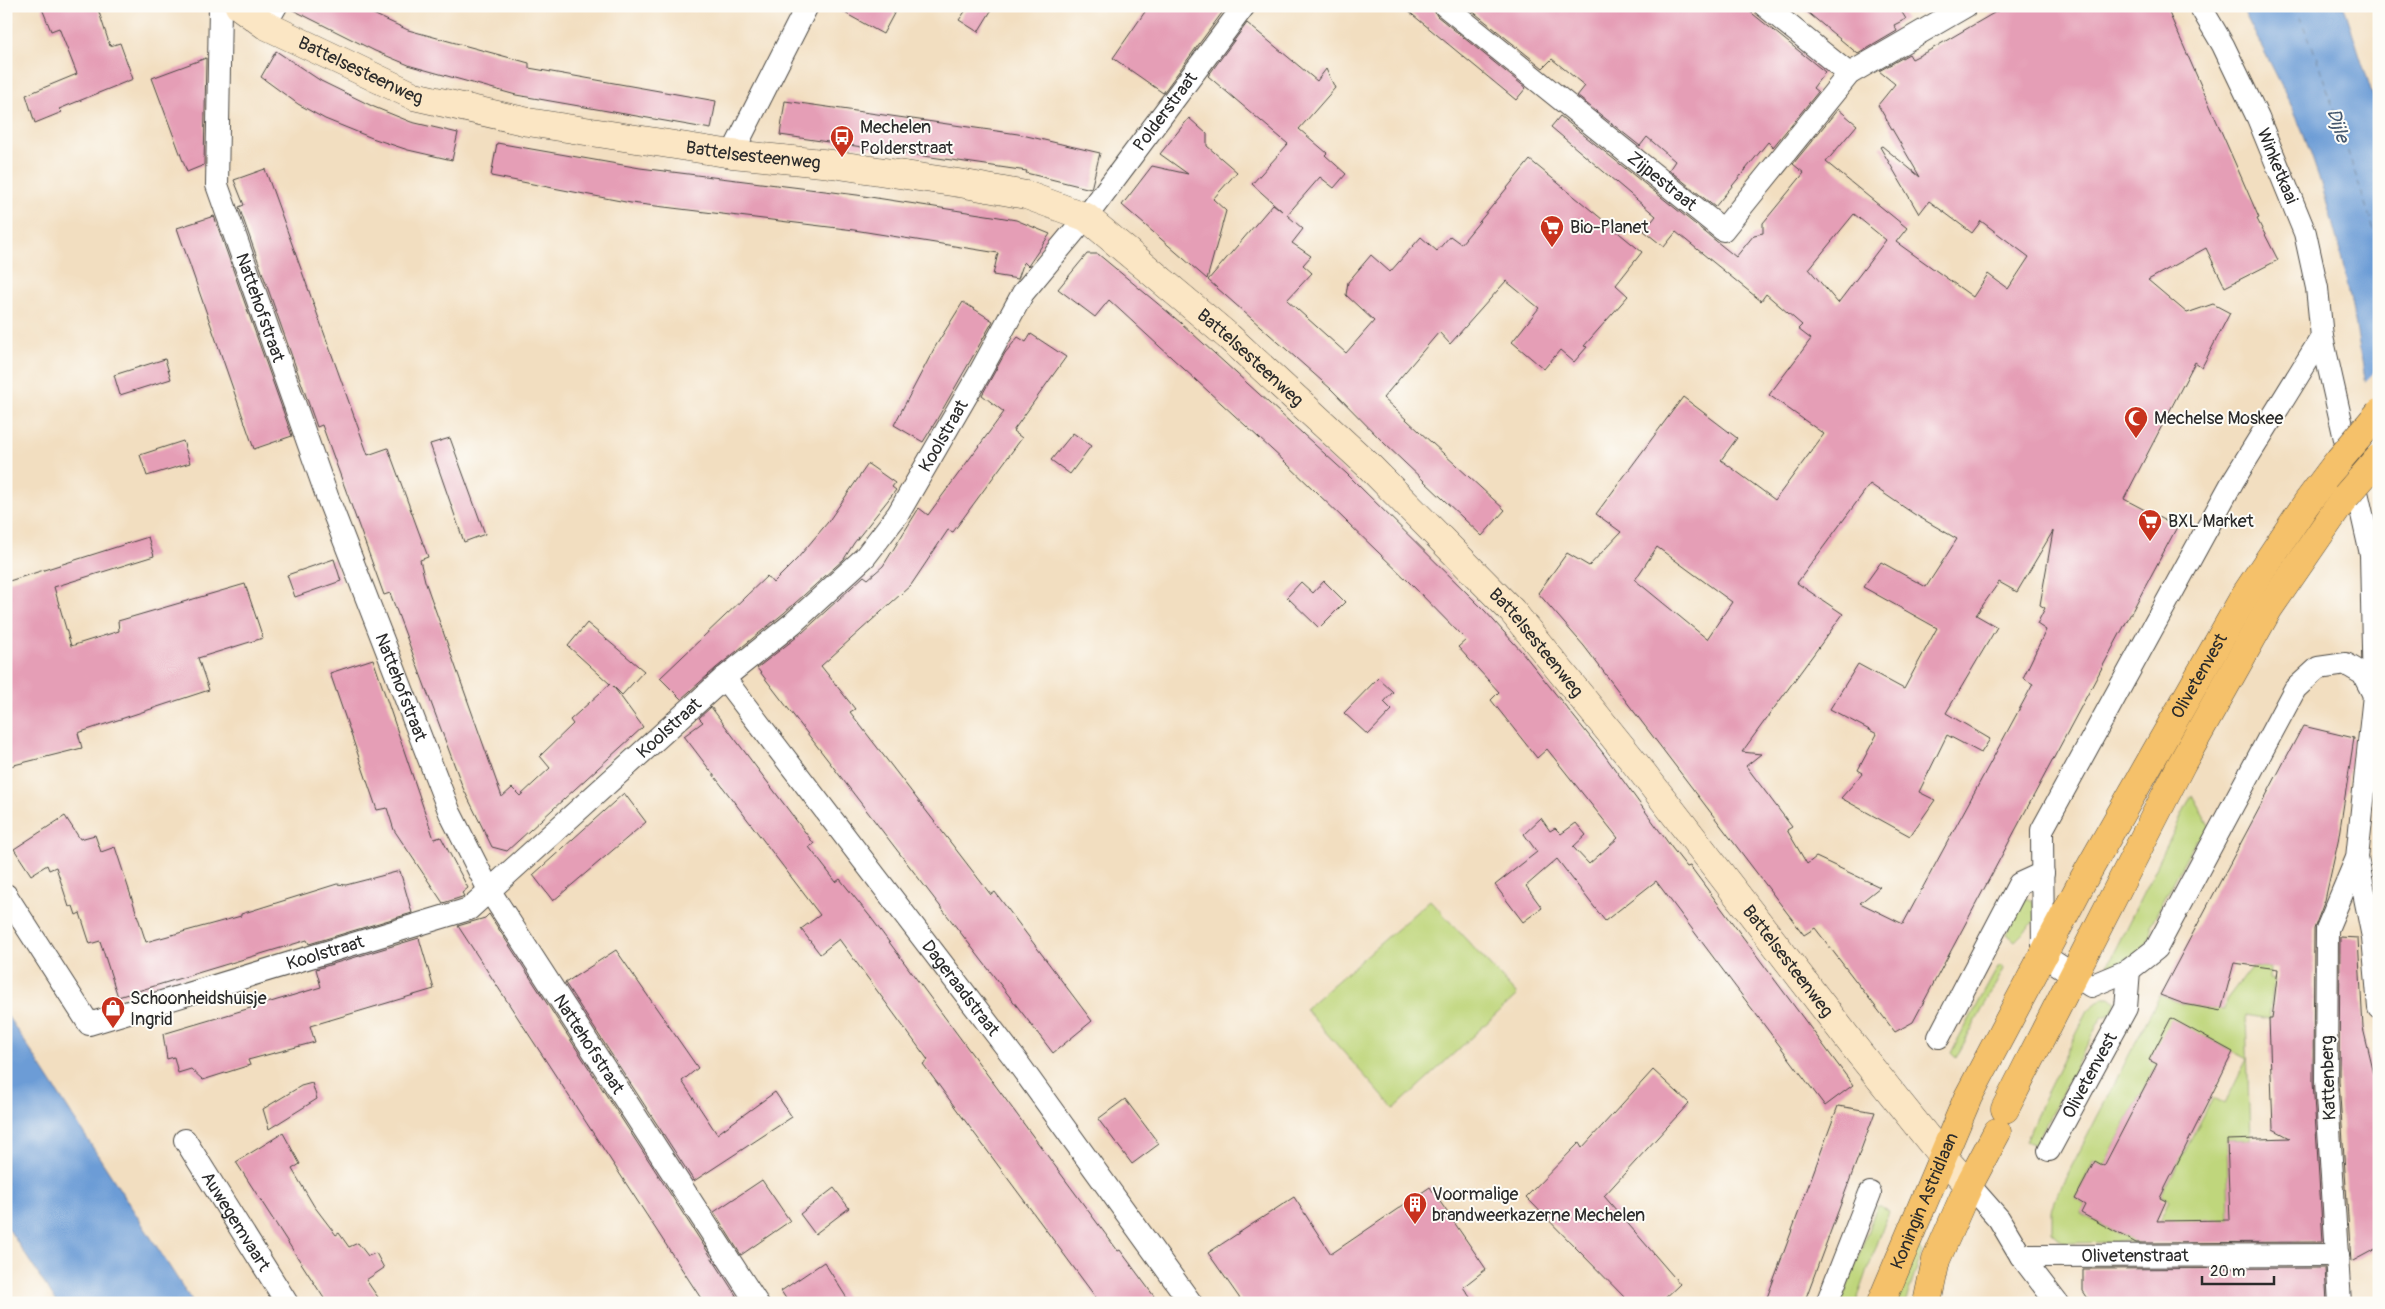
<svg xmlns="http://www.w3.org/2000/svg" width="2385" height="1309" viewBox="0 0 2385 1309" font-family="Pangolin,sans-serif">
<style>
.green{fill:#bfd67b;stroke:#758053}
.water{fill:#6c9cd6;stroke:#4c6480}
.pier{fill:#f2dec0}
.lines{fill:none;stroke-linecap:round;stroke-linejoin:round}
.ferry{stroke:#45586f;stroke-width:1;stroke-dasharray:6 5;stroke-linecap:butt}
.building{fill:#e59eb6;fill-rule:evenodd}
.street-casing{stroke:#494641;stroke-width:24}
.secondary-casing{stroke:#494641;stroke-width:29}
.primary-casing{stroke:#494641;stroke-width:29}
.street{stroke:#fff;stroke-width:22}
.secondary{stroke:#fbe6c4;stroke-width:28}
.primary{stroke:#f5c16b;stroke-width:28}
.primary-bridge-casing{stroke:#494641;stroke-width:29;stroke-linecap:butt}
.primary-bridge{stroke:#f5c16b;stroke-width:28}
.labels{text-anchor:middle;stroke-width:4;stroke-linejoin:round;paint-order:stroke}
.street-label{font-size:18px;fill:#2b2b2b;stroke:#fdfcf7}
.poi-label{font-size:18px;fill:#2b2b2b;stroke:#fdfcf7;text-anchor:start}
.water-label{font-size:19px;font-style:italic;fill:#45586f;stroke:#fdfcf7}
</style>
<rect width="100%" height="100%" fill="#fdfcf7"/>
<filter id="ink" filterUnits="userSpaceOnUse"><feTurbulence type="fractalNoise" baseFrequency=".02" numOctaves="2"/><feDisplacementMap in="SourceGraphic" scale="10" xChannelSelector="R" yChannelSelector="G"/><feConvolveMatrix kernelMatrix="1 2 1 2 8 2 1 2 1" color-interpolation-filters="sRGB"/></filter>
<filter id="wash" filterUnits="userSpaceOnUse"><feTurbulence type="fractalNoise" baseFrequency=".0096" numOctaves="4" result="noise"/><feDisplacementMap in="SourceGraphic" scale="20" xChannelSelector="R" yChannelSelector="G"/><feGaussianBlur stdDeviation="1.12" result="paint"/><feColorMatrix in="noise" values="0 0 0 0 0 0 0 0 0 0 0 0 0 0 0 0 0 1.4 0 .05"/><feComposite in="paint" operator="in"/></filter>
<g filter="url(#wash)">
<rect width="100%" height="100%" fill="#f2dec0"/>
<path class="green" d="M2192 795 2211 829 2206 837 2196 840 2151 924C2153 949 2132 956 2114 968L2108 964Z
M2025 898 2033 901 2036 920 2015 941 2007 934 2017 900Z
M1430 900 1517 995 1394 1109 1305 1009Z
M2002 965 2004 969 1956 1058 1951 1053 1998 967Z
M2252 966 2270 968 2269 979 2274 980 2269 1019 2246 1015 2250 1139 2227 1140 2229 1220 2194 1221 2151 1241 2170 1200 2161 1196 2213 1098 2225 1104 2247 1059 2171 1019 2157 1064 2104 1166 2094 1161 2075 1199 2085 1205 2081 1214 2144 1247 2125 1242 2064 1243 2052 1232V1210L2060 1189 2160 995 2184 1004 2224 1011 2226 1000Z
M2104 997H2110L2116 1002 2111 1014 2101 1018 2035 1145 2026 1141 2043 1100 2088 1010Z
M1877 1206 1889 1211 1856 1303H1841Z
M1915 1243 1922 1253 1905 1303H1892Z"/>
<path class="water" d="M2241 6H2344L2379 115V467C2361 353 2346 244 2304 136 2287 91 2262 49 2241 6Z
M6 1014 23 1039 193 1303H57L6 1225Z"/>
<path class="pier" d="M2379 367V470L2376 467 2363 384Z"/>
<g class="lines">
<path class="ferry" d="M2295 6 2316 56 2379 245"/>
</g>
<g id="blocks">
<path class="building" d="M41 6H97L110 46 120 43 133 79 59 109 62 112 35 123 26 95 77 74 59 28 51 31Z
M289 6H356L408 30 529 63V68L716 101 711 129 516 95 411 66 375 51 289 8Z
M832 6H898L883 34Z
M969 6H994L978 32 959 20Z
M1149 6H1227L1163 93 1113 58Z
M1402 6H1432L1437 16 1526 88 1516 100Z
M1466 6H1743L1825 72 1813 88 1818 92 1773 147 1768 142 1715 207 1669 170 1675 161 1647 137 1640 146 1577 96 1585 86 1552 59 1543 68Z
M1800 6H1898L1906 19 1894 25 1897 31 1858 54Z
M2006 6H2166L2239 172 2259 218 2257 219 2278 260 2225 287 2206 248 2148 280 2187 313 2213 304 2230 313 2202 367 2195 362 2124 499 2177 527 1913 1022 1895 1032 1815 928 1804 935 1584 646 1538 593 1567 553 1589 566 1621 532 1596 514 1683 397 1737 438 1721 460 1775 500 1824 434 1769 395 1811 339 1798 329 1802 325 1766 294 1761 301 1676 232 1664 247 1644 231 1656 216 1551 127 1560 116 1736 257 1754 235 1763 233V223L1804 173 1793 164 1838 109 1857 125 1826 162 1907 228 1896 242 1973 297 1988 274 2008 289 2029 257 1981 221 1972 233 1929 201 1919 214 1880 147 1882 146 1920 177 1878 105 1895 84 1879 71 1909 54 1912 59 1930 50ZM1854 214 1886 240 1838 303 1809 269ZM1870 484 1914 514 1957 539 1926 587 1881 562 1863 587 1937 628 1904 689 1858 664 1830 709 1877 734 1858 770 1863 773 1841 798 1910 836 1935 800 1919 792 1947 735 1981 753 1990 739 1946 713 1997 627 1976 615 1999 582 2017 592 2053 531 2040 605 2045 608 2037 624 2046 630 2023 678 2033 684 1903 924 1860 903 1880 887 1816 857 1807 864 1787 830 1792 827 1746 766 1761 754 1742 752 1843 614 1797 583ZM1657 547 1732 602 1707 639 1635 580Z
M1247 23 1317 81 1326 69 1335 88 1299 129 1327 153 1325 155 1346 174 1334 188 1320 177 1287 215 1303 229 1292 243 1311 256 1303 265 1312 273 1287 300 1346 353 1374 321 1346 295 1348 282 1371 255 1390 272 1421 237 1437 251 1450 236 1461 244 1530 160 1642 252 1616 285 1628 296 1584 346 1587 347 1574 362 1560 350 1544 369 1512 342 1539 308 1506 281 1450 344 1439 332 1383 398 1505 510 1482 536 1385 444 1331 389 1208 280 1273 204 1282 211 1252 184 1288 144 1208 76Z
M276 51 321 81 374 107 411 122 458 133 452 160 408 150 372 138 325 119 298 104 261 77Z
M206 58 204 165 187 172 152 78Z
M785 101 1018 134 1100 153 1091 189 1026 173 1027 171 780 135Z
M1189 118 1207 134V146L1237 172 1213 199 1226 211 1207 279 1122 205 1152 166 1188 174 1160 154Z
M497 143 640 168 857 195 993 216 1016 220 1050 234 1028 266 1024 262 1018 279 993 275 998 253 854 230 631 203 491 176Z
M265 169 368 455 388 448 428 557 420 560 425 581 502 797 512 788 520 796 550 768 540 756 573 724 570 720 610 684 568 646 587 623 644 671 622 695 613 686 643 727 507 851 492 847 463 788 390 593 384 595 322 425 317 427 239 207 244 205 234 180Z
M214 216 292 436 254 449 177 228Z
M1087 254H1098L1181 323 1347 474 1485 611 1522 652 1603 753 1672 848 1687 867 1690 866 1853 1085 1825 1106 1656 881 1605 921 1557 859 1526 886 1542 908 1523 922 1495 885 1537 852 1524 834 1541 818 1550 831 1555 828 1561 834 1576 823 1586 835 1573 847 1589 864 1618 838 1547 749 1537 758 1491 700 1499 692 1458 647 1466 640 1409 582 1284 461 1109 300 1095 317 1058 289Z
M963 302 993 321 936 421 923 442 894 425 935 347Z
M1031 334 1066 357 1013 431 1022 438 953 532 948 530 911 585 821 666 855 709 850 712 991 895 995 892 1092 1021 1053 1053 757 668 802 633 864 576 868 579 883 566 919 508 928 515 1004 412 982 395 1005 353 1018 337 1026 342Z
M165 359 171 379 120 395 114 375Z
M1073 433 1091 446 1070 474 1051 460Z
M450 438 485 534 464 542 430 444Z
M183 441 190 463 147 476 140 455Z
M868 464 895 483 892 487 896 490 854 543 844 559 784 613 716 668 681 699 660 678 767 576 773 583 797 559 828 522Z
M148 537 154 556 54 587 71 646 119 631 118 621 245 584 263 638 198 658 209 690 78 733 82 748 6 767V582Z
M334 559 341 581 295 597 287 575Z
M1324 581 1345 602 1319 628 1287 597 1301 582 1313 593Z
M373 659 434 839 441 837 468 888 462 893 464 896 462 897 443 903 394 830 387 808 377 810 330 673Z
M1378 678 1393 692 1384 702 1392 710 1368 735 1344 713Z
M711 707 814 844 809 847 836 882 840 879 872 919 1118 1251 1120 1250 1159 1303H1100L923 1064 928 1060 839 939 820 954 801 929 820 915 684 736 703 722 699 718Z
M2303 726 2354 738 2338 842 2325 900 2314 929 2313 1081 2323 1242 2136 1243 2081 1213 2085 1205 2075 1199 2095 1161 2104 1166 2157 1064 2149 1060 2171 1018 2233 1052 2160 1198 2166 1201 2157 1221 2230 1220 2227 1140 2290 1138 2273 1129 2269 1019H2272L2278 969 2234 963 2221 1011 2184 1004 2160 995Z
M624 793 646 822 553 901 533 875Z
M65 816 80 839 95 835 101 852 115 847 146 942 241 916V914L337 884 346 885 400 871 412 913 309 944 307 940 118 997 100 941 90 944 80 913 76 915 73 906 69 907 56 867 49 870 47 865 31 875 14 849Z
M489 914 500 931 741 1303H704L458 926 485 918Z
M2340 937 2358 938 2363 1028 2379 1095V1247L2351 1262 2339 1081Z
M419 938 434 989 310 1026 315 1042 248 1060 250 1065 203 1080 191 1069 178 1073 174 1057 167 1059 163 1034 321 987 316 969Z
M616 950 698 1068 682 1081 717 1134 775 1092 792 1117 694 1181 565 983Z
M1653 1070 1689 1103 1604 1196 1680 1284 1660 1303H1630L1526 1197 1579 1143 1582 1148Z
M312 1083 317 1099 269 1129 263 1109 301 1086Z
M1125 1099 1159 1144 1132 1164 1098 1119Z
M1838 1106 1875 1112 1804 1303H1765Z
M283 1133 300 1164 292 1169 314 1206 336 1235 339 1233 349 1247 358 1243 368 1256 376 1253 384 1268 366 1280 382 1303H327L236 1162Z
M762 1180 790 1221 741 1255 714 1212Z
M1430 1187 1486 1269 1463 1287 1474 1303H1243L1208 1253 1294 1197 1331 1254Z
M834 1188 849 1208 815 1234 800 1214Z
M824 1262 850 1303H789L781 1291Z
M2325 1268 2327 1303H2091L2083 1291V1269Z"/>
</g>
</g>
<g filter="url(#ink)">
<use href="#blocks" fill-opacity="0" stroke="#494641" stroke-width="1"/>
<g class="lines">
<g class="street-casing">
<g id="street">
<path id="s1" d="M220 6 217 185 327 496 450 813 489 890 757 1303"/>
<path id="s2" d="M1445 6 1723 230 1849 74 1966 6"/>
<path d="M1765 6 1849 74"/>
<path id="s3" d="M2200 6 2223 45 2258 118 2305 233 2317 288 2322 337 2371 554 2374 695 2357 858 2373 937 2379 1008"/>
<path d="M265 25 276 6"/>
<path d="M732 154 807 6"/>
<path d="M2322 337 2233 481 2042 830 2043 955 2091 986 2129 970 2156 949 2295 689 2318 668 2346 664 2363 674 2374 695"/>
<path id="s4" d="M724 678 1015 1059 1191 1303"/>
<path id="s5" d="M6 895 89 1024 469 909 724 678 793 623 865 557 898 514 979 374 1023 293 1086 217 1244 6"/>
<path d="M1939 1037 2019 884 2043 873"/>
<path id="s6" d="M185 1140 287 1303"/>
<path id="s7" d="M2049 1150 2126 1008 2129 970"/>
<path d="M1969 1185 1999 1219 2021 1256 2057 1303"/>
<path id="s8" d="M2021 1256 2338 1255"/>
<path d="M1827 1303 1870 1193"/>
<path d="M2340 1303 2326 1081 2327 929 2357 858"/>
</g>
</g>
<g class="secondary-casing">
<g id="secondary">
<path id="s9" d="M239 6 265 25 414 96 528 122 732 154 832 164 965 184 1026 195 1086 217 1229 337 1368 465 1512 611 1642 772 1856 1049 1942 1156 1969 1185"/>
</g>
</g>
<g class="primary-casing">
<g id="primary">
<path d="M2005 1109 2182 763 2269 608 2346 496"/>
<path id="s10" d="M1881 1303 1968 1097 2083 880 2245 595 2306 504 2339 460"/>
<path d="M1927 1303 1936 1260 1969 1185 1997 1132"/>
</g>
</g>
<use href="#street" class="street"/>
<use href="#secondary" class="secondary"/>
<use href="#primary" class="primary"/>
<g class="primary-bridge-casing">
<path id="primary-bridge" d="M2339 460 2379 413
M2346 496 2379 458"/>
</g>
<use href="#primary-bridge" class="primary-bridge"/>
</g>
</g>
<defs>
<g id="bus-pin" transform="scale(1.25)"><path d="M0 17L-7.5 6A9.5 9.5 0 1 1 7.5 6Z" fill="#c8321e" stroke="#fdfcf7"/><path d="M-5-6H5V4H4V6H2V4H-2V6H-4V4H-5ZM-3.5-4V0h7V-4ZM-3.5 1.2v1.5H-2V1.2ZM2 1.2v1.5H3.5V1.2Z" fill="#fff"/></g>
<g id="supermarket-pin" transform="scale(1.25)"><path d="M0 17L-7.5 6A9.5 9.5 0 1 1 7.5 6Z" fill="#c8321e" stroke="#fdfcf7"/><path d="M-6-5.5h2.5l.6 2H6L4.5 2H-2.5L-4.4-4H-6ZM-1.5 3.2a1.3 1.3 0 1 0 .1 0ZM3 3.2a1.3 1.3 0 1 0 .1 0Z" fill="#fff"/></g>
<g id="mosque-pin" transform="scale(1.25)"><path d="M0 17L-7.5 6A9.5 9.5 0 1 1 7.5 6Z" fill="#c8321e" stroke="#fdfcf7"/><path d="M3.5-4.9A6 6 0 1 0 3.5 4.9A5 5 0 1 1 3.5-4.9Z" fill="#fff"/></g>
<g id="shop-pin" transform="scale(1.25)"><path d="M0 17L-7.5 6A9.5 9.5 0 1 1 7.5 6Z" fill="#c8321e" stroke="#fdfcf7"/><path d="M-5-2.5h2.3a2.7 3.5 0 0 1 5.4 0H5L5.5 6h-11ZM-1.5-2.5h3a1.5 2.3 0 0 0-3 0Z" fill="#fff"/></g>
<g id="building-pin" transform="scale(1.25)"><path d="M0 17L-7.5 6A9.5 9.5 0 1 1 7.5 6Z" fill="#c8321e" stroke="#fdfcf7"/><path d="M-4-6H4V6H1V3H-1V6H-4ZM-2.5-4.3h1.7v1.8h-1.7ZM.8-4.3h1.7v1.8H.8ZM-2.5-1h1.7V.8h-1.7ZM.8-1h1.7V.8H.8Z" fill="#fff"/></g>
</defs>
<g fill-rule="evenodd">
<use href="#bus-pin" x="842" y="137"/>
<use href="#supermarket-pin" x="1552" y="227"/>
<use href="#mosque-pin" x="2136" y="418"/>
<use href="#supermarket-pin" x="2150" y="521"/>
<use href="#shop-pin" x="113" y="1008"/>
<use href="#building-pin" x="1415" y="1204"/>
</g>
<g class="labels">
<g class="street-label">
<text dy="6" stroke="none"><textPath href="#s9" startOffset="138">Battelsesteenweg</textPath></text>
<text dy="6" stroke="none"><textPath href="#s5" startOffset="1619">Polderstraat</textPath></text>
<text dy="6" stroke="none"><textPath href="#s9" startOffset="542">Battelsesteenweg</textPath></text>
<text dy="6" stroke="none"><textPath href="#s3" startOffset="178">Winketkaai</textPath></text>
<text dy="6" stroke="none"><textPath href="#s2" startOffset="279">Zijpestraat</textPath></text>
<text dy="6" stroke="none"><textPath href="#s1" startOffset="309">Nattehofstraat</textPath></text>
<text dy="6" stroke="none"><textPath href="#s9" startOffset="1098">Battelsesteenweg</textPath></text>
<text dy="6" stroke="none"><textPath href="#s5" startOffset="1225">Koolstraat</textPath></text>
<text dy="6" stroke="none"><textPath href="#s9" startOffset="1502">Battelsesteenweg</textPath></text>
<text dy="6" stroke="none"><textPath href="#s10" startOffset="704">Olivetenvest</textPath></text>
<text dy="6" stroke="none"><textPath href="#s1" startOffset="714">Nattehofstraat</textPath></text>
<text dy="6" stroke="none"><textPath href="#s5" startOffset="820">Koolstraat</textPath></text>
<text dy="6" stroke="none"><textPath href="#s5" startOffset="400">Koolstraat</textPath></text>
<text dy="6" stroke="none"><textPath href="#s9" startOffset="1908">Battelsesteenweg</textPath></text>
<text dy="6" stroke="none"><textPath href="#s4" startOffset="390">Dageraadstraat</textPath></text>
<text dy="6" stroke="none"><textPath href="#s1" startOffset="1119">Nattehofstraat</textPath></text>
<text dy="6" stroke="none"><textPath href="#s7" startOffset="85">Olivetenvest</textPath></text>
<text transform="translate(2328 1078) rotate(-92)" y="6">Kattenberg</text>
<text dy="6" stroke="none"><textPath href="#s10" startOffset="111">Koningin Astridlaan</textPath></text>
<text dy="6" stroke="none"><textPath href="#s6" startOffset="96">Auwegemvaart</textPath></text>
<text dy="6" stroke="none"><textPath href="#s8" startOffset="114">Olivetenstraat</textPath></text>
</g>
<g class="poi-label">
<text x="860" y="133">Mechelen<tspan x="860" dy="21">Polderstraat</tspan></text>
<text x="1570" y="233">Bio-Planet</text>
<text x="2154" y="424">Mechelse Moskee</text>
<text x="2168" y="527">BXL Market</text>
<text x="130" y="1004">Schoonheidshuisje<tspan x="130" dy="21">Ingrid</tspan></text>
<text x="1432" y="1200">Voormalige<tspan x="1432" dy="21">brandweerkazerne Mechelen</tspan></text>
</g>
<g class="water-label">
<text transform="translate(2339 125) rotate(72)" y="7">Dijle</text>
</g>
</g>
<rect width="2385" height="1309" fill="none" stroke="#fdfcf7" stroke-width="25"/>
<path d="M2202 1276v8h72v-8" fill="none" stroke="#2b2b2b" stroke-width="2.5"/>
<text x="2210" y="1276" font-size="15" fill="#2b2b2b" stroke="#fdfcf7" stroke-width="4" paint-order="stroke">20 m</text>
</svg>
